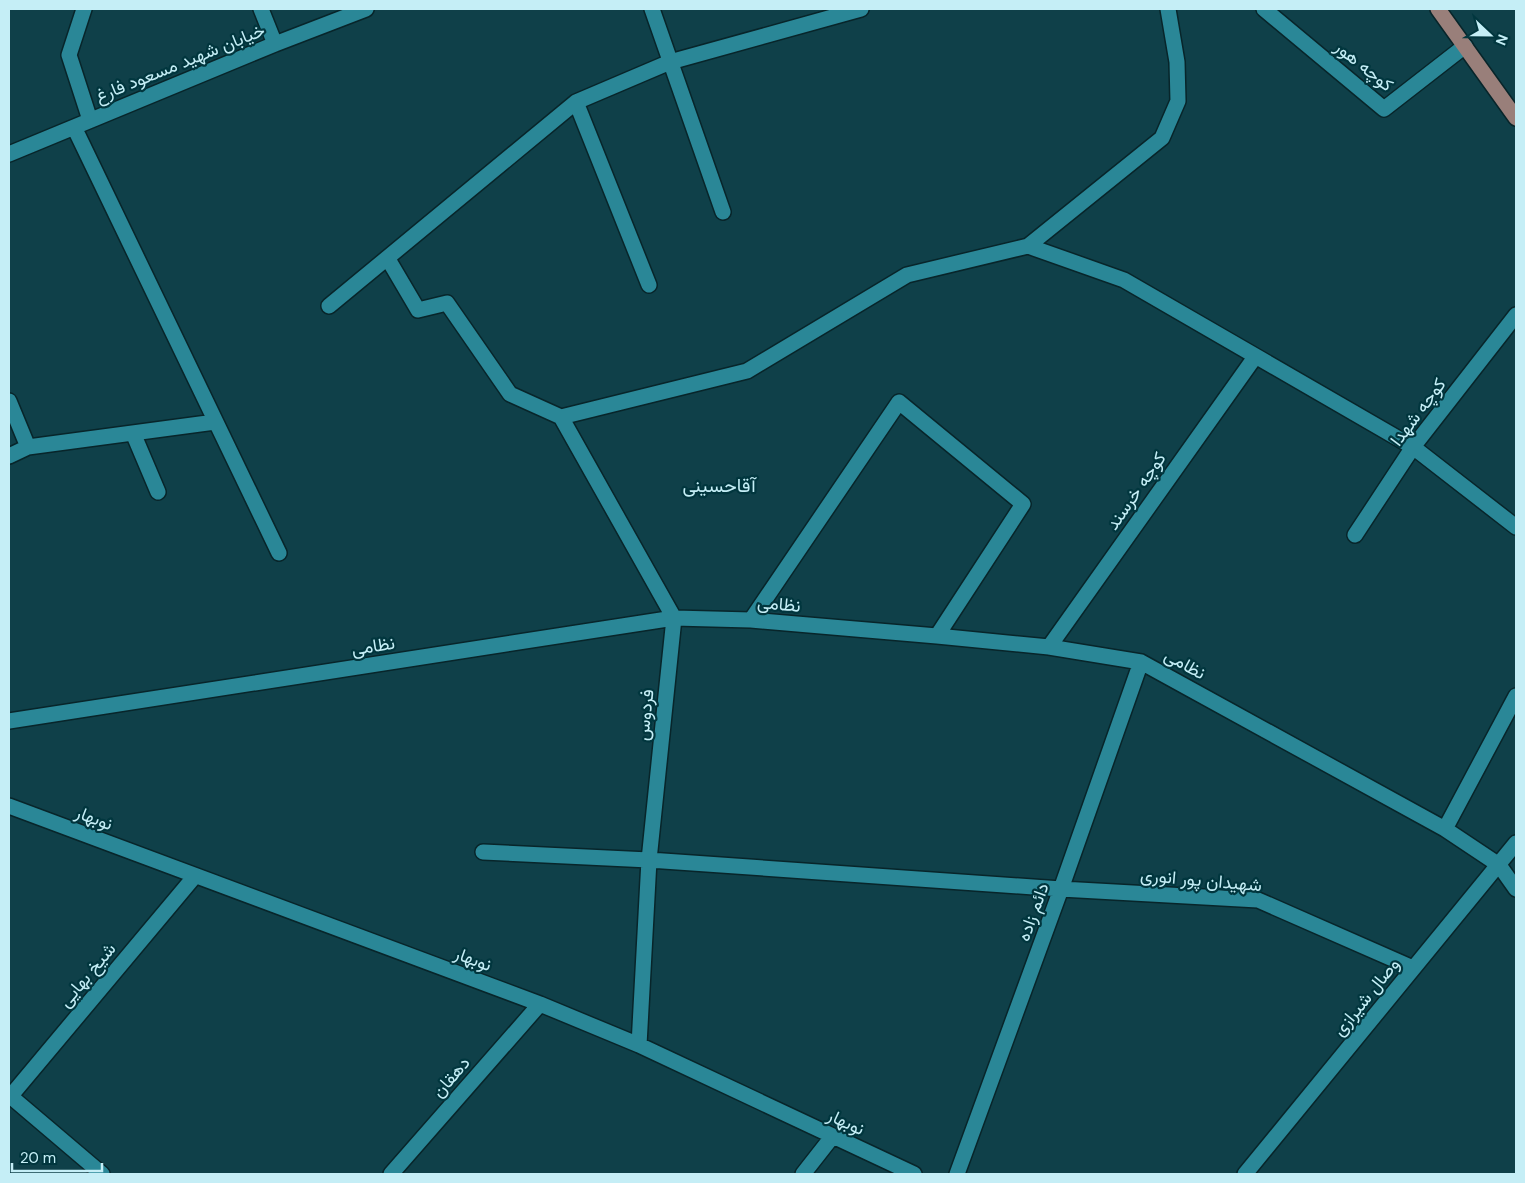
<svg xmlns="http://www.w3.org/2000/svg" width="1525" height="1183" viewBox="0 0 1525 1183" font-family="'DM Sans',Vazirmatn,sans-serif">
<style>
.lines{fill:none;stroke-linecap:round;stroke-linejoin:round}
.minor-casing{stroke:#08252a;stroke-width:18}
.major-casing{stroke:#08252a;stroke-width:18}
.minor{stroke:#2a8797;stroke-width:15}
.major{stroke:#997f7a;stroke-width:15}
.labels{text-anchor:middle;stroke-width:4.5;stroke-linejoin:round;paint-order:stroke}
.street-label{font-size:18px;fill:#c5eef6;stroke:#01363e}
.neighbourhood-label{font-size:19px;fill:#c5eef6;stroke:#01363e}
</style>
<rect width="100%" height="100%" fill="#0f4049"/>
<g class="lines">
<g class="minor-casing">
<path id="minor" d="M84 9 69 55 90 120
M261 9 275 44
M652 9 723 212
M1264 9 1384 109 1465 46
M576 102 649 285
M74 127 279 553
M9 154 275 44 366 9
M1028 246 1124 280 1413 447 1516 527
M388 259 418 310 447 303 510 394 561 417 747 371 907 275 1028 246 1162 138 1178 101 1177 62 1168 9
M329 306 576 102 670 62 861 9
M9 401 28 447 9 456
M561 417 674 618 649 860 639 1045
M133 433 158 492
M28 447 215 422
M1355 535 1413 447 1516 315
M751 620 899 402 1023 504 937 636
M1049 647 1255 357
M9 721 674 618 751 620 937 636 1049 647 1141 662 1445 829 1499 865 1516 889
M9 806 540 1004 639 1045 914 1174
M1445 829 1516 696
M483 852 649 860 1061 889 1258 900 1413 968
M9 1095 102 1174
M9 1098 195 876
M391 1174 540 1004
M803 1174 832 1137
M957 1174 1061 889 1141 662
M1245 1174 1516 843"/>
</g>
<g class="major-casing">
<path id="major" d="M1438 9 1516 118"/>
</g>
<use href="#minor" class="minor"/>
<use href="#major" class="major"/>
</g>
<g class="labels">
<g class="street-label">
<text transform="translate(180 63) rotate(-22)" y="6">خیابان شهید مسعود فارغ</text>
<text transform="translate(1364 66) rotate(39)" y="6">کوچه هور</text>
<text transform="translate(1418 412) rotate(-53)" y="6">کوچه شهدا</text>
<text transform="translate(1136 491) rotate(-55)" y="6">کوچه خرسند</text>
<text transform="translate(779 604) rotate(5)" y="6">نظامی</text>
<text transform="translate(373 646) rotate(-9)" y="6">نظامی</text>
<text transform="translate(1185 664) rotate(29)" y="6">نظامی</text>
<text transform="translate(645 715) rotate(-84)" y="6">فردوس</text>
<text transform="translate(94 818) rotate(21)" y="6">نوبهار</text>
<text transform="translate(1201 880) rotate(5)" y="6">شهیدان پور انوری</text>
<text transform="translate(1033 912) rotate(-70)" y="6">دائم زاده</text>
<text transform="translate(473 959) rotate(20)" y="6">نوبهار</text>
<text transform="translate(87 975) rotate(-50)" y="6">شیخ بهایی</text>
<text transform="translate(1366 997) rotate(-51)" y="6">وصال شیرازی</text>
<text transform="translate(451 1077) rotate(-49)" y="6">دهقان</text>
<text transform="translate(846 1122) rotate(25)" y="6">نوبهار</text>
</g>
<g class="neighbourhood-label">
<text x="719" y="492">آقاحسینی</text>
</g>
</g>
<rect width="1525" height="1183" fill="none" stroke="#c5eef6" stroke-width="20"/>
<g transform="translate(1490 35) rotate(112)" stroke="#01363e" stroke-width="4" paint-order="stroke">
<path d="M0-4L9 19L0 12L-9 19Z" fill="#c5eef6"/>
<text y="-8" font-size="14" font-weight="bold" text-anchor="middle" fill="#c5eef6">N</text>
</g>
<path d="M12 1163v8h90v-8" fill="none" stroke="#c5eef6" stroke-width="2.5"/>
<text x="20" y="1163" font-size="15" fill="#c5eef6" stroke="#01363e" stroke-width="4" paint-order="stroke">20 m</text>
</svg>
